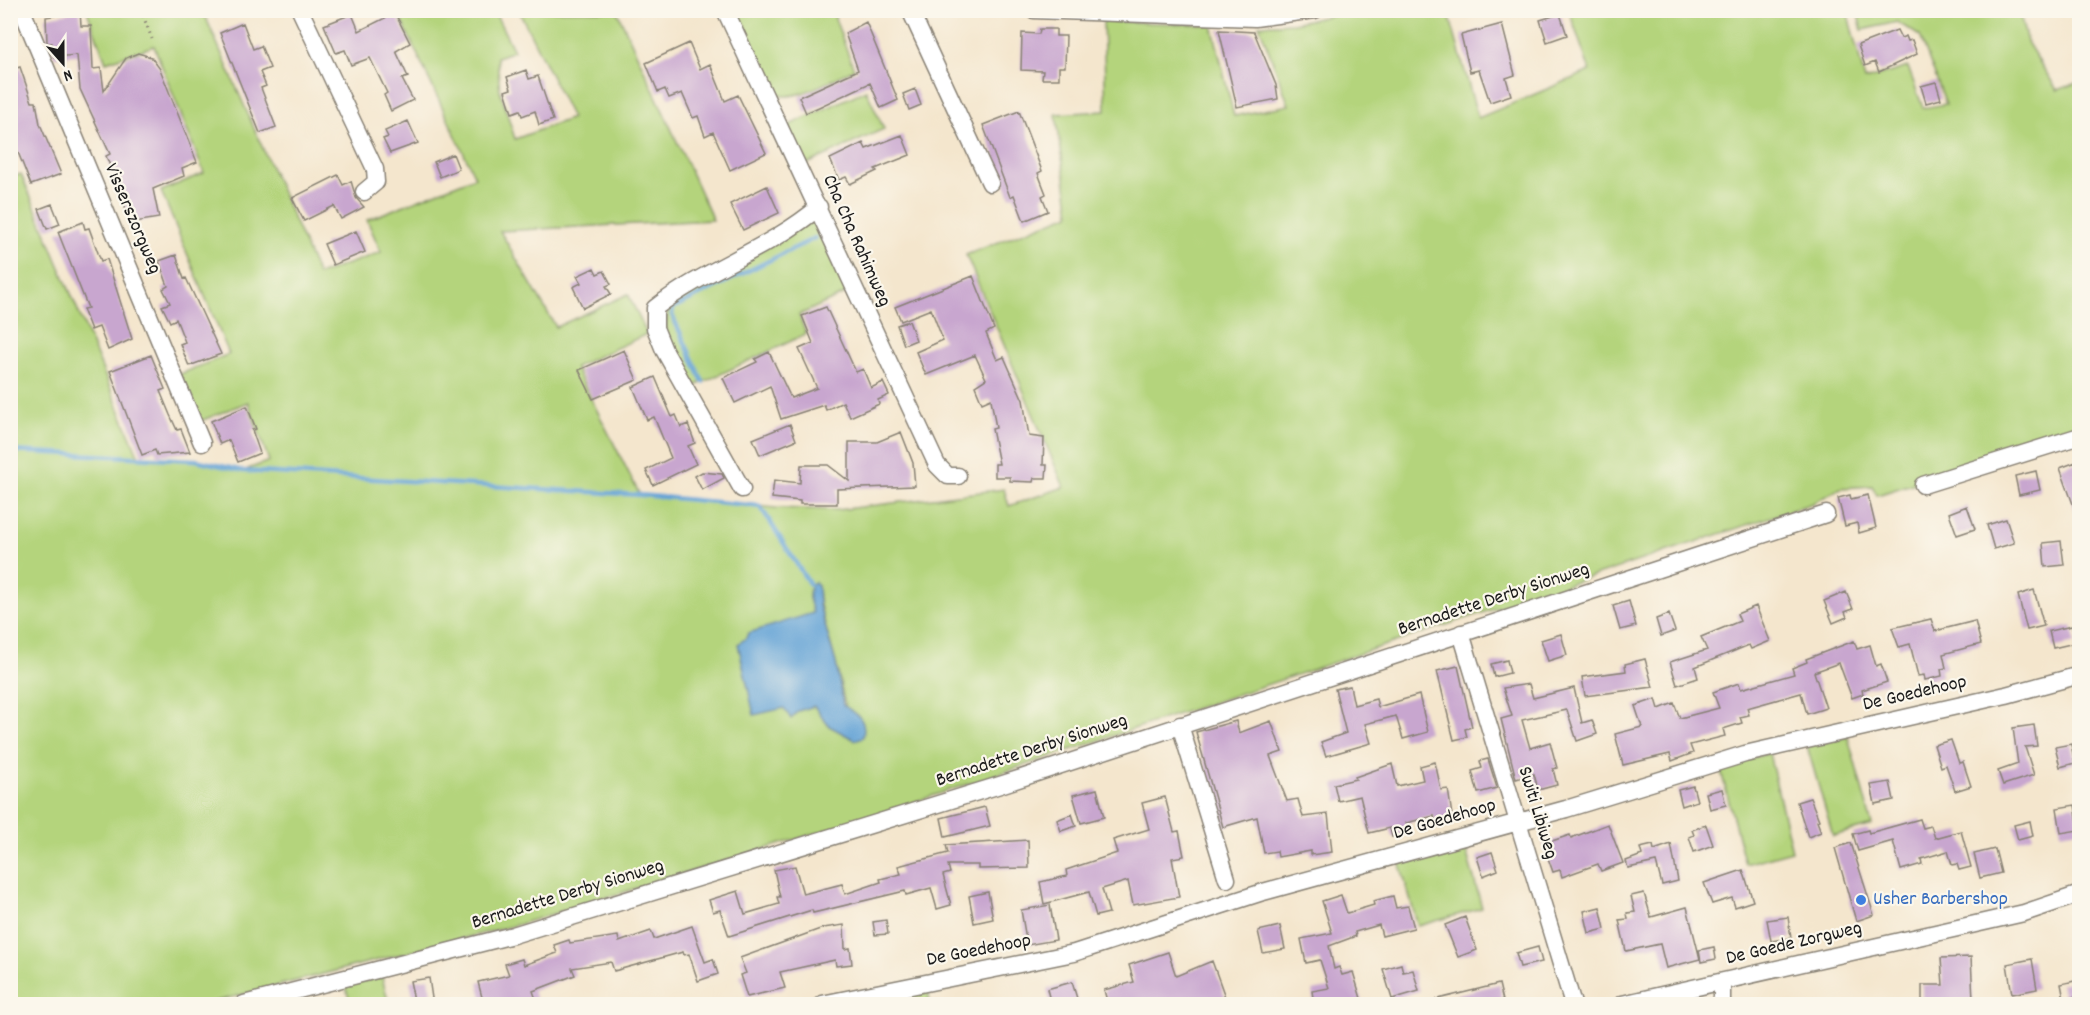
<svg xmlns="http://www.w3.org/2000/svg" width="2090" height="1015" viewBox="0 0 2090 1015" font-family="Dekko,sans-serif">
  <rect width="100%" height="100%" fill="#fbf7ec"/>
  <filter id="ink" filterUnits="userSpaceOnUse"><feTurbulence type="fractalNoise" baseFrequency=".0167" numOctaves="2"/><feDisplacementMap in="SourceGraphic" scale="12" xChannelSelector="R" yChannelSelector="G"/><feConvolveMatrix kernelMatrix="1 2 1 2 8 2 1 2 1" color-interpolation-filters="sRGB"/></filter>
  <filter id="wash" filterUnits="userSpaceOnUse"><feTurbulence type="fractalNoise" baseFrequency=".008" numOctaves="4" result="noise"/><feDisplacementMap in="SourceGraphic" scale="24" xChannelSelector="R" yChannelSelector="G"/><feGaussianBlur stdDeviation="1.35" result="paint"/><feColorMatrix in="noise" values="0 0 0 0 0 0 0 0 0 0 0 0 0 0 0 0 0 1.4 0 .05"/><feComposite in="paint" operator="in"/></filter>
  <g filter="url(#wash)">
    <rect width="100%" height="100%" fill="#f4e6cd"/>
    <path fill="#b4d47b" stroke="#68784c" stroke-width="1.5" fill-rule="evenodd" d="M1358,10L1448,11L1478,118L1590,71L1569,11H1847L1865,80L1908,67L1923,108L1946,104L1920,36L1897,22L1862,30L1857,11H2019L2027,42L2057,90L2079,82V431L1877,495L1872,486L1841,488L1813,503L875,815L520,924L205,1004H11V177L21,174L139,457L196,460L243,471L269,461L248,402L198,422L178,375L229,354L161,191L204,173L154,46L106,62L87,11H203L318,275L381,252L367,220L475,177L397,11H494L514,51L497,57L500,91L515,139L572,118L519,11H617L713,220L500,231L556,327L628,294L647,334L575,367L640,495L776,508L837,510L1004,489L1009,506L1064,487L966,255L1070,214L1056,114L1106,111L1103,21L1212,25L1234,116L1289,105L1259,25L1293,23ZM810,585L818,586C819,613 830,637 836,663C842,690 846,715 855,740L829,726L814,706L798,711L784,708L738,644L814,613L809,598Z
      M740,11H836L835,19L854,69C834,78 787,108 769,91L741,23Z
      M866,90L884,129L805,165L787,126Z
      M817,218L849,292L799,315L806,334L693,387C674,364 654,326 674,299Z
      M1848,737L1872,825L1833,836L1807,746Z
      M1769,753L1792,851L1745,864L1720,767Z
      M1464,843L1482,908L1418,926L1399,861Z
      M382,977L389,1004H351L345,986Z
      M928,988L930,1004H883L882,997Z"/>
    <path fill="#63a3d6" stroke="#406079" stroke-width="1.5" d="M815,582L818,586L819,605L836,663L843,705C857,714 867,719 863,737L855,740L829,726L814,706L798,711L791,719L784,708L754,715L738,644L746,638L748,633L813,613L809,598L810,585Z"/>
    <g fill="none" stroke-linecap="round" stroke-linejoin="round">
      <path stroke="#63a3d6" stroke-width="4.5" d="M703,382L672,315L673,308L815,238
        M10,451L196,460L243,471L640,495L760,506L810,585"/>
    </g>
    <g id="blocks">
      <path fill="#c8a6cf" d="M80,11L81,26H91L93,69L101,68L104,91L126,58L138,53L151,57L160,69L197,162L182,168L184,176L153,189L159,218L135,222L133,211L126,212L120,176L115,178L106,156L110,154L80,89L77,55L54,57L52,43H47L46,17Z
        M395,13L410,43L396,51L408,77L402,79L413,100L391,111L384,95L387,93L370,58L351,65L345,50L336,53L324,25L352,14L359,31Z
        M1560,14L1567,35L1547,42L1540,20Z
        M866,22L898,100L881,108L870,83L806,113L799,97L858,70L845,33Z
        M243,23L253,49L261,46L270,68L260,72L266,86L261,88L276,127L260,133L220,33Z
        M1502,24L1515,75L1506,78L1511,95L1490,102L1479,70L1470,72L1461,35Z
        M1040,29H1056V36H1066L1065,67H1059V79H1042L1043,71L1021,70L1022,33L1039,34Z
        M1219,30L1254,32L1276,85L1278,99L1237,107Z
        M1897,30L1901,38L1906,36L1908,41L1912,40L1917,54L1879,72L1875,62L1865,66L1858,45Z
        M689,43L700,69L710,64L725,101L738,95L766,153L730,170L713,132L705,136L698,116L693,118L682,93L669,98L665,89L658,92L646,63Z
        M20,67L32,102H36L40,124L61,174L31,185L10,132V70Z
        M526,70L529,79L538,76L553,120L539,125L535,111L522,116L520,110L512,113L505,91L511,89L507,77Z
        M1936,82L1941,99L1926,103L1921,86Z
        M915,89L921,105L909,110L903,94Z
        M1019,111L1042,171L1038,173L1046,194L1042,196L1048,211L1024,221L1014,195L1010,197L983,125Z
        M408,121L418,143L390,153L383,139L388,137L385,131Z
        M902,135L910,155L875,169L877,171L850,184L846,177L839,180L830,159L863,143L866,149Z
        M453,154L459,169L440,177L434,162Z
        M338,175L343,185L351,181L356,198L364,207L341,219L334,206L304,221L292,198Z
        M767,186L779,213L743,230L730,204Z
        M52,204L60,224L47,229L39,209Z
        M83,222L85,229L89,228L101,261L107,259L132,339L108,350L99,327L91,330L83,309L88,308L58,232Z
        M356,231L365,252L333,265L324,244Z
        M176,255L184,279L186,278L221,354L189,366L180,344L185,342L176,319L170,322L162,306L170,303L163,289L168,286L159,261Z
        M594,268L597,274L604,271L611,284L606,286L611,294L583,308L573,287L581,283L577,276Z
        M973,276L994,329L986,333L997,360L1004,357L1023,400L1029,436L1044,438L1043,465H1047L1046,478H1034L1033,482L1010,481V477H995V464H999L992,429L996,428L991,399L982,403L975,386L986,379L975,355L926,375L916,352L943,340L931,309L901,321L895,307Z
        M826,307L856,372L863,369L871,388L883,382L889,395L878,400L879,404L850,417L843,402L826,410L824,405L781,419L770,386L735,403L723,378L757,362L755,359L769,352L791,398L817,388L799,349L813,343L802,316Z
        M909,321L916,340L904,345L897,325Z
        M624,350L637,380L593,399L579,370Z
        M151,355L165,389L160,391L170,415L177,430L181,429L190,452L157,455L155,450L142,455L110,371Z
        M655,377L672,417L676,415L681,427L688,424L695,443L688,446L696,464L653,485L646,470L671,458L654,417L647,420L633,387Z
        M247,406L256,429L252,430L260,453L238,462L229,440L220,444L211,421Z
        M790,424L796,440L760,455L753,439Z
        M901,432L913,463L915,486L837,489V504H800V501L772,498L774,480L800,483L801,465H828L849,481V442H877Z
        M2076,462L2079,474L2078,518L2060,468Z
        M2036,471L2040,490L2019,495L2015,476Z
        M702,472L722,474L724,478L702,490L695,476Z
        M1850,495L1851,499L1868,495L1876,528L1859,533L1857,523L1845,526L1838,498Z
        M1967,506L1975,529L1957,535L1949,513Z
        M2006,519L2014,543L1994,549L1987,525Z
        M2061,541L2064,565L2045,567L2043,543Z
        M2034,590L2044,626L2027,630L2018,595Z
        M1846,592L1853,609L1845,612L1847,617L1833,623L1824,601Z
        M1629,601L1636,626L1620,630L1613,606Z
        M1756,606L1770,641L1751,649L1749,645L1695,667L1698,678L1677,685L1670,662L1707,650L1701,637L1740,621L1737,614Z
        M1669,614L1675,631L1661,636L1656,619Z
        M1931,619L1935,631L1975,621L1981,644L1943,654L1946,668L1941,669L1942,676L1925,680L1924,675L1918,676L1910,644L1899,647L1892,628Z
        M2072,626L2075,643L2053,648L2049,631Z
        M1561,634L1567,655L1548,661L1541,640Z
        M1854,641L1857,649L1870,645L1876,666L1881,664L1887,682L1862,690L1863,694L1852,698L1839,663L1814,672L1826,708L1807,714L1801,693L1747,708L1749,715L1740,717L1742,723L1723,729L1725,736L1690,745L1693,753L1672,761L1670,754L1623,765L1615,734L1642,727L1635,706L1656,699L1659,709L1674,703L1680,718L1719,708L1713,692L1739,683L1741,689L1794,674L1792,668L1807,662L1806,659Z
        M1645,659L1653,687L1585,696L1582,677L1626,671L1625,664Z
        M1507,660L1510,673L1494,677L1491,664Z
        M1458,666L1472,727L1465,729L1467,737L1454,740L1437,671Z
        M1529,684L1533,698L1574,688L1582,723L1592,720L1597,734L1577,741L1567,710L1522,720L1530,748L1550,742L1557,768L1553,769L1557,785L1538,790L1534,774L1516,779L1501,719L1512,716L1503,688Z
        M1350,686L1354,705L1376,699L1378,707L1419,695L1428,732L1403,739L1396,716L1365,724L1371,743L1326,756L1321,742L1346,733L1335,689Z
        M1236,721L1239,733L1271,721L1282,752L1270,756L1287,801L1298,799L1303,817L1328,814L1332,852L1311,855V851L1278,857L1277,851L1264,853L1257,817L1223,827L1196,732Z
        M2034,725L2037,746L2025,747L2034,775L2003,785L1998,771L2018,764L2013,728Z
        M1951,740L1959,763L1963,762L1971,786L1955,791L1946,765L1941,767L1934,745Z
        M2071,744L2075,763L2060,767L2055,747Z
        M1488,759L1497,788L1478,793L1472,771L1482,768L1480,761Z
        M1435,762L1441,790L1448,789L1453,822L1436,826L1434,816L1406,823L1409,833L1392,837L1390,828L1369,833L1360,796L1338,801L1334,784L1356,779L1355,777L1392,764L1397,786L1423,780L1420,766Z
        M1890,782L1894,800L1875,804L1871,785Z
        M1693,786L1697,801L1682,806L1678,790Z
        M1097,789L1104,817L1081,823L1073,795Z
        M1722,789L1726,805L1710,809L1706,793Z
        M1165,797L1174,832L1179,831L1184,856L1172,858L1179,897L1133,905L1128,881L1102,889L1109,913L1096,916L1089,892L1044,904L1040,882L1067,876L1066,870L1117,853L1113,840L1149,829L1142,803Z
        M1810,798L1819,820L1817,821L1821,832L1808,837L1797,802Z
        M2075,805L2079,830L2061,833L2057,808Z
        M985,807L990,826L945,837L941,818Z
        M1072,814L1076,826L1061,831L1057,820Z
        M1920,819L1923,828L1931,826L1935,838L1961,831L1971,867L1959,870L1957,864L1952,865L1948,851L1921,859L1922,864L1901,870L1893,841L1858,851L1853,834L1868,830L1869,833Z
        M2030,821L2033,836L2018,840L2014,825Z
        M1608,824L1623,863L1601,871L1598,864L1562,877L1560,870L1553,872L1543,844L1570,835L1571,838Z
        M1706,825L1713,845L1694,852L1689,837L1694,835L1692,830Z
        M1028,840L1029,868L978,869V865H948L950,873L943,875L951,905L937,909L931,888L906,895L905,891L813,913L812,910L729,936L720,910L713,912L709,900L738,891L745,914L779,904L777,897H780L774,870L795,866L803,894L842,884L845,894L881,882L880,879L901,874L898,866L948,853L946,845Z
        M1851,843L1874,915L1856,921L1835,848Z
        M1671,844L1678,881L1662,885L1656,862L1628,868L1626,861L1642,855L1640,848L1653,845L1654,850Z
        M1995,849L2001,873L1980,878L1974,854Z
        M1492,852L1498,870L1483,876L1477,857Z
        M1743,870L1753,901L1735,907L1732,898L1712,904L1704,883Z
        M988,892L993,919L974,923L969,896Z
        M1644,893L1651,917L1687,907L1700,959L1666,968L1660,944L1626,951L1619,920L1628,919L1627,913L1635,912L1631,896Z
        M1341,895L1347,913L1374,905L1373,901L1393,896L1396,908L1408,906L1414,928L1382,936L1379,925L1355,932L1356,936L1329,946L1334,969L1339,967L1342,975L1353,972L1363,1005H1314L1312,991L1329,988L1320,960L1306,963L1301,939L1332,933L1322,901Z
        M1050,905L1056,940L1027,945L1021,910Z
        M1600,907L1605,929L1589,933L1584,911Z
        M1465,917L1477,950L1458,957L1445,925Z
        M1788,917L1791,938L1771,941L1767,920Z
        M886,920L888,934L875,935L873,922Z
        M844,925L845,949L850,948L852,964L836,966L835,960L780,972L785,988L747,997L740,975L746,973L740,958L823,928Z
        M692,926L705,962L713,959L718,974L698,981L689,954L684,955L683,952L614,971L611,962L572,968L575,975L533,991L537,1002L530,1005H484L478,982L509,975L505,964L522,959L524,965L557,953L554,945L569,940L570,943L618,936L619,942L651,931L654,939Z
        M1280,926L1285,949L1263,953L1258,931Z
        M1538,947L1542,962L1520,967L1516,953Z
        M1714,947L1716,959L1701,962L1699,950Z
        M1168,952L1176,976L1212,961L1228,1005H1108L1104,990L1134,982L1129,965Z
        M1971,957L1973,1000L1936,1001V1005H1922V985H1943L1941,958Z
        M2032,959L2037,989L2012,994L2007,964Z
        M1401,964L1403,972L1413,970L1419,991L1392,999L1383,969Z
        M429,978L433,1005H415L410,981Z
        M2079,980V996L2064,999L2061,984Z
        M1072,982L1079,1005H1051L1047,989Z
        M1499,984L1504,1005H1435L1434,1000Z"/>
    </g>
  </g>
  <g filter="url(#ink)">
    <use href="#blocks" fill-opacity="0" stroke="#888174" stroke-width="1.5"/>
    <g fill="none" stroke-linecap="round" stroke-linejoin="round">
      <g stroke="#888174" stroke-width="19">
        <path id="minor" d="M22,10L202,443
          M300,10L375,169L376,182L364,192
          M725,10L937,465L948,476H958
          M910,10L990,183
          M1034,10L1255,18L1315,10
          M1923,485L2080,436
          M742,489L664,350L655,328V308C706,268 770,249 819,207
          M1461,633L1573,1004
          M1180,725L1227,879
          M244,1004L513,935L1000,785L1826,514
          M822,1004L1074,953L1263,892L1566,809L1745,754L2006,695L2080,675
          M1622,1004L2024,913L2080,894
          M1722,1004V982"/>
      </g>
      <path stroke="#888174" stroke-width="3" stroke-dasharray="1.5 4.5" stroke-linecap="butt" d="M141,10L152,39"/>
      <use href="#minor" stroke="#fff" stroke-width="16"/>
    </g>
  </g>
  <circle fill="#3f7fe0" stroke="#fbf7ec" stroke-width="2" cx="1861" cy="900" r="6"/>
  <g text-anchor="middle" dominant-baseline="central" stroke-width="4.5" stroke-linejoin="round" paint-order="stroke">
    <g font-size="20" fill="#1c1c1c" stroke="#fbf7ec">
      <text transform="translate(132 219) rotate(67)">Visserszorgweg</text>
      <text transform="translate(856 241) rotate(66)">Cha Cha Rahimweg</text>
      <text transform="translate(1494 600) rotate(-18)">Bernadette Derby Sionweg</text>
      <text transform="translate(1915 694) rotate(-13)">De Goedehoop</text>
      <text transform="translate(1032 751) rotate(-18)">Bernadette Derby Sionweg</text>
      <text transform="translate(1537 813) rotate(73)">Switi Libiweg</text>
      <text transform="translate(1445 820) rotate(-16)">De Goedehoop</text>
      <text transform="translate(568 895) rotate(-17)">Bernadette Derby Sionweg</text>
      <text transform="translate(1794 944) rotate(-13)">De Goede Zorgweg</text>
      <text transform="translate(979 951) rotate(-11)">De Goedehoop</text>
    </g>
    <g font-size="20" fill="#366cbe" stroke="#fbf7ec" text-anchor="start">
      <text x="1873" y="900">Usher Barbershop</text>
    </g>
  </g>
  <rect width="2090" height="1015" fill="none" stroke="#fbf7ec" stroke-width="36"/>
  <g transform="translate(63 63) rotate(159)" stroke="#fbf7ec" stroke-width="4.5" paint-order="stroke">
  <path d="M0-4.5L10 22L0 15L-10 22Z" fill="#1c1c1c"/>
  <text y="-9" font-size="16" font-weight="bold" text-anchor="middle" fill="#1c1c1c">N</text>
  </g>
</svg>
